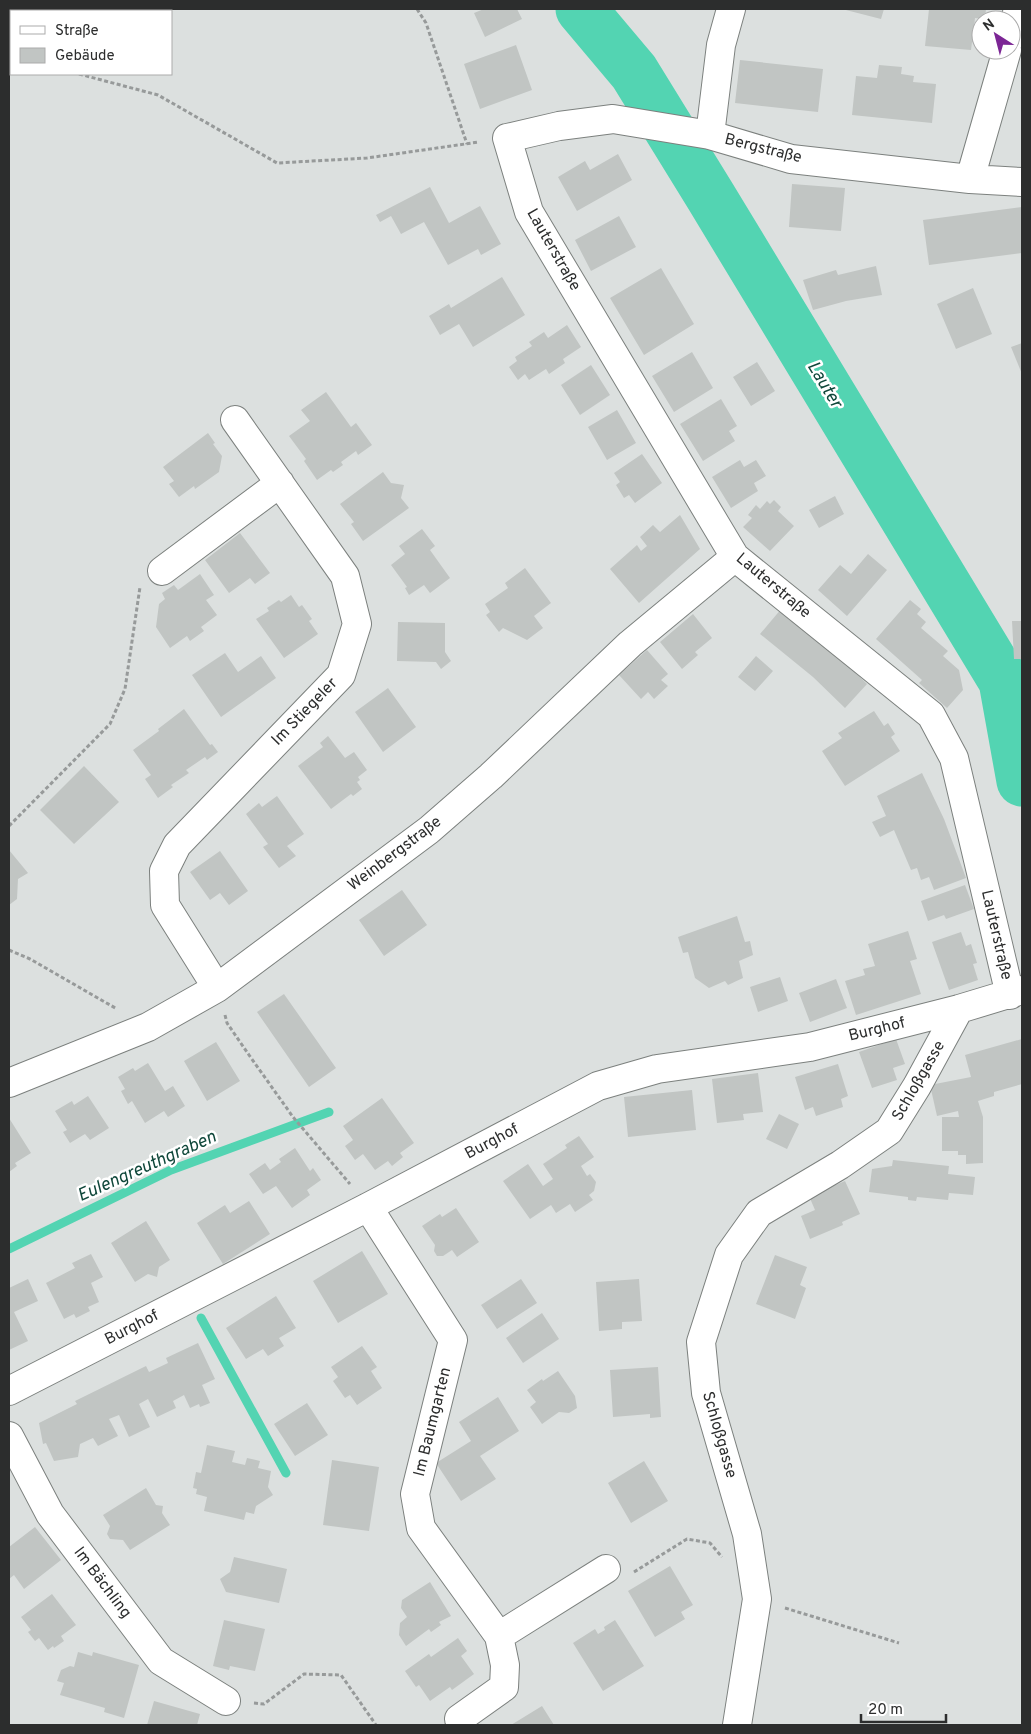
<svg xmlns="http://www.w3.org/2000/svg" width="1031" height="1734" viewBox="0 0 1031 1734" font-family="Overpass,sans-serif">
  <rect width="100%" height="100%" fill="#dce0df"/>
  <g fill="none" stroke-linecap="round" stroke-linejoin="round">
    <path stroke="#53d4b2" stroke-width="9" d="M9,1249L171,1170L329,1112
      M201,1318L286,1473"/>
    <path stroke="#53d4b2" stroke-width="51" d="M581,9L634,72L711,197L1004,681L1022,781"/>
  </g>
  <path fill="#c1c5c3" d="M484,9H517L522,19L485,37L474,13Z
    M842,9H884L881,19Z
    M929,9H986L985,19L975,18L974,28L981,29V43L972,42L971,50L925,46Z
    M516,45L532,90L480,109L464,64Z
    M740,60L823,69L818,112L735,103Z
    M879,65L902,67L901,74L914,76L913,82L936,84L932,123L852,115L856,76L877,78Z
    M618,154L632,180L577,211L558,177L585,161L590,170Z
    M792,184L845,188L841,231L789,227Z
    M430,187L449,223L480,206L501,244L481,255L478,249L448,265L424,222L401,234L391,216L380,222L376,215Z
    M1022,207V253L929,265L923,220Z
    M619,216L636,247L591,271L575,240Z
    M876,266L882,295L846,301L813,310L803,280L836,270L838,275Z
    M661,268L694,324L644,355L610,298Z
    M502,277L525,315L473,347L459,324L440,335L429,316L449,304L451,308Z
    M973,288L992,334L956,349L937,304Z
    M567,325L581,347L563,359L565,363L549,374L546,369L529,380L525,374L518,380L509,367L517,361L515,357L532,346L529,342L544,332L548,338Z
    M1022,343V374L1011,347Z
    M692,352L713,388L674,412L652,376Z
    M757,362L775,391L751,406L733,377Z
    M591,365L610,395L580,415L561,385Z
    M326,392L351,427L356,423L372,445L358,455L356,451L341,462L343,465L333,472L331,470L317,480L304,461L306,459L289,436L310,421L301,410Z
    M721,399L737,426L729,431L735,441L703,461L680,424Z
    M617,410L636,443L607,460L588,427Z
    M208,433L215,443L213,444L222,456L219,472L195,489L194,486L179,497L169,484L174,481L163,467Z
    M642,454L662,483L635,503L629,495L624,498L616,485L620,482L614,473Z
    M740,460L744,467L756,460L766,476L754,483L758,491L731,508L712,477Z
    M383,472L391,483L404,485L401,498L409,508L363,541L351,524L354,522L340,504Z
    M835,496L844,514L819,528L809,510Z
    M774,500L781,507L778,511L794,526L770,551L743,527L752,518L748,515L756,505L760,509L767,501L770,504Z
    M680,515L700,549L639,603L610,569L637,545L641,551L647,546L640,537L653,525L660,532Z
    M422,529L435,546L430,550L450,578L430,593L424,585L409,595L405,588L407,587L391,565L405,554L399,546Z
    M240,533L270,573L255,584L250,578L229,593L205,560Z
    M868,554L887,570L847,616L818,590L840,565L851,574Z
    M525,568L551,603L534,616L543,628L527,640L503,628L499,632L486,615L490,612L485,604L508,588L505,583Z
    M200,574L214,595L206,600L217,615L201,627L204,631L190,641L187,636L170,648L156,627L159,604L165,599L162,593L174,585L178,590Z
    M291,595L299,607L302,605L312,619L309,621L318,634L284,658L256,619L269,611L267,608L279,600L281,602Z
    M910,600L921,609L917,614L926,622L921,628L948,651L943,656L959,670L963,690L947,708L919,683L922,680L876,639Z
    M782,608L838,656L867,684L845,708L813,677L760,634Z
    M693,614L712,638L695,652L698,655L682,669L660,642Z
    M1012,621H1022V659H1014Z
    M398,622L445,623V652L451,661L441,669L436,662L397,661Z
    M647,650L668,674L661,680L668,686L654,699L648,692L641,699L619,675Z
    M225,653L238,672L261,656L276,678L221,717L192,675Z
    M756,656L773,671L755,691L738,677Z
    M388,688L416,727L383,752L355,712Z
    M184,709L210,745L212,744L218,752L207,760L205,757L186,770L189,773L171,785L173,787L158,798L145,779L151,775L133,750L159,731L158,729Z
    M874,711L884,726L888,723L895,734L891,737L900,751L845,786L822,751L842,738L838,733Z
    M328,736L345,758L354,752L367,770L358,777L360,780L357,782L362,789L353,796L351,794L331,809L298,766L323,747L320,743Z
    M84,766L119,802L74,844L40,810Z
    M922,773L944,819L966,878L934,890L929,877L921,880L917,868L911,870L894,830L880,837L872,822L886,816L877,796Z
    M277,796L304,834L287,846L296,856L279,868L263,847L268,844L246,814L259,803L262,807Z
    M9,850L28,873L18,879L17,899L9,905Z
    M220,851L248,891L229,905L220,893L210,900L190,872Z
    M965,885L974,909L946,919L944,915L928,921L921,901Z
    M402,890L427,925L384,956L359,920Z
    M737,916L745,942L750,941L753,955L739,961L743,978L728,985L725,981L709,988L695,978L688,952L683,953L678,937Z
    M908,931L917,959L910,961L921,994L856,1015L845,981L865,975L863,969L875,966L868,944Z
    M961,932L966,946L971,944L977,963L973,964L978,980L949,990L932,942Z
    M780,977L788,1001L758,1012L750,987Z
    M836,979L847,1008L810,1022L799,993Z
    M284,994L336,1068L309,1087L257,1012Z
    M896,1039L905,1064L893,1068L897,1080L872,1088L859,1052Z
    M1022,1039V1084L994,1092V1096L978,1101L983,1117V1163L966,1164V1155H958V1151H942V1117H959L958,1111L937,1116L930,1085L971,1077L965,1055Z
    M216,1042L240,1081L207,1101L184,1061Z
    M148,1063L165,1091L173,1086L185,1106L168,1117L164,1111L145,1123L132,1101L128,1104L121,1091L125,1089L118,1077L133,1068L135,1071Z
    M838,1064L848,1096L841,1099L843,1107L816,1116L813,1107L805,1110L795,1077Z
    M758,1073L763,1112L743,1114L744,1120L717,1123L712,1079Z
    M692,1090L696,1130L628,1137L624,1097Z
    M88,1096L109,1128L90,1140L85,1134L70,1143L63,1132L67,1130L55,1111L72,1101L74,1105Z
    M382,1098L414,1143L400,1153L403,1157L392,1166L388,1161L375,1170L363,1154L355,1160L345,1146L353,1140L343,1126Z
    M779,1114L799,1124L787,1149L766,1139Z
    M9,1118L31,1153L15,1163L17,1166L9,1172Z
    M579,1136L594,1157L581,1166L587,1176L590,1174L596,1182L594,1191L589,1195L593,1200L575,1212L570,1204L556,1213L551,1205L530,1219L503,1181L528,1164L543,1186L553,1179L543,1164L567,1148L565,1145Z
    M295,1148L310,1171L313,1168L321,1180L307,1190L310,1195L292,1208L276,1186L263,1194L249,1174L265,1163L270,1170L281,1162L279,1159Z
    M893,1160L949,1166L948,1174L975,1177L973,1195L949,1193L948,1200L917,1197L916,1201L908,1200V1197L869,1192L872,1169L892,1166Z
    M845,1181L860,1214L842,1222L843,1225L810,1239L801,1216L815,1210L809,1196Z
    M249,1201L270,1234L223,1264L197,1223L225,1205L230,1213Z
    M456,1208L479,1242L457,1257L452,1250L443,1256H437L434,1251L435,1245L422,1226L440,1214L442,1217Z
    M146,1221L170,1260L159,1267L157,1277L148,1274L135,1282L111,1243Z
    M362,1251L388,1294L338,1323L313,1281Z
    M91,1254L103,1277L91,1283L99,1302L88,1307L90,1311L76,1318L74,1314L64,1319L46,1283L75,1268L72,1263Z
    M775,1255L807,1267L800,1285L806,1288L795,1319L756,1304Z
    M28,1279L38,1301L14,1312L28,1341L9,1350V1288Z
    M521,1279L537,1303L497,1329L481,1305Z
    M639,1279L642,1321L622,1322V1329L599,1331L596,1282Z
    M276,1296L296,1328L279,1338L284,1346L268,1356L263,1349L246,1359L226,1328Z
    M542,1313L559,1339L523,1363L506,1338Z
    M198,1343L215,1379L202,1385L210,1403L200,1407L199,1404L190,1408L184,1395L173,1401L176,1408L157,1417L148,1399L139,1404L150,1427L129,1437L119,1415L109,1419L118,1436L98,1446L93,1438L80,1444L78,1457L54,1461L46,1443L43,1444L39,1423L77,1404L75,1401L146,1366L149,1372L168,1363L166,1358Z
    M362,1346L377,1367L371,1371L382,1388L357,1405L350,1395L345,1398L333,1381L338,1377L331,1367Z
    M658,1367L661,1417L650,1418V1414L613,1417L610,1370Z
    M558,1371L575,1396L577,1408L569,1413L559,1412L542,1424L530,1407L536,1402L527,1390L542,1379L543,1381Z
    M498,1397L519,1431L480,1456L496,1479L461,1501L436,1463L471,1441L459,1422Z
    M307,1403L328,1435L295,1456L274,1424Z
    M207,1445L235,1451L232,1462L245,1465L247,1458L260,1461L258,1468L271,1471L268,1487L273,1495L256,1506L254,1514L246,1512L244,1520L204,1511L207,1497L196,1494L197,1489L193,1488L196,1472L201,1473Z
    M332,1460L379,1467L369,1531L323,1525Z
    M644,1461L668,1501L631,1523L608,1483Z
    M146,1488L156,1505L163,1506L162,1513L170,1525L130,1550L123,1540L110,1539L107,1534L110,1526L103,1515Z
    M35,1527L61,1560L24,1589L14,1575L9,1579V1547Z
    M234,1557L287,1569L279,1603L226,1592L220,1579L230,1572Z
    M670,1566L693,1605L681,1612L685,1619L655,1637L628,1591Z
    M430,1582L451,1616L439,1622L441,1625L431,1632L429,1629L406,1646L399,1635L400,1623L407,1617L401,1608L402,1600Z
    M52,1594L76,1625L61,1636L64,1641L54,1648L53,1646L48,1650L39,1638L35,1641L28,1632L31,1630L21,1617Z
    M224,1620L265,1629L255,1671L230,1666L229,1670L213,1666Z
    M615,1620L644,1666L603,1691L573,1643L595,1629L598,1634L605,1630L604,1627Z
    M458,1638L467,1651L461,1656L474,1674L452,1690L450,1687L430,1701L419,1685L416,1687L405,1671L429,1654L431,1657Z
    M78,1652L92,1656L93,1652L139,1665L124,1718L104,1712L105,1708L60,1695L64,1683L57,1681L61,1670L70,1666L74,1667Z
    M154,1701L200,1714L197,1725H147Z
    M542,1706L554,1725H511Z"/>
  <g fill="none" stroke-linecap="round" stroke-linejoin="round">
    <g stroke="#7c807e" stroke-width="30">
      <path id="minor" d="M1011,37L1018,9
        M710,135L721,45L731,9
        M970,179L1007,50
        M162,571L280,483
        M217,988L165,905L164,871L177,845L341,675L357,624L345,576L235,420
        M1010,995L954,758L931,715L735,557L529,212L507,138L559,126L613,119L710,135L791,159L970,179L1022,182
        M9,1083L148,1027L217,988L429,830L491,776L630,644L735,557
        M368,1207L453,1340L415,1494L421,1528L499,1636L606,1569
        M9,1391L368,1207L598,1086L657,1069L810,1047L959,1009L1022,990
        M9,1436L50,1514L161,1661L226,1701
        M459,1719L504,1687L505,1665L499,1636
        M737,1725L757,1599L747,1534L706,1393L701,1342L729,1255L759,1213L840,1165L889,1131L917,1086L959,1009"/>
    </g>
    <path stroke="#979a9a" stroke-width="3" stroke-dasharray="4 2.5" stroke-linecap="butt" d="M417,9L426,23L467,144
      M9,63H11
      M79,74L158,95L277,163L367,158L479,142
      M9,826L110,724L125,689L140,587
      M9,950L30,959L117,1009
      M225,1015L227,1023L249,1055L293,1117L350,1184
      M634,1572L687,1539L710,1543L722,1557
      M785,1608L899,1643
      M254,1703L264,1704L304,1674L341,1675L376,1725"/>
    <use href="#minor" stroke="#fff" stroke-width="28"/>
  </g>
  <g text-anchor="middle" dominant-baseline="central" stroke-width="5" stroke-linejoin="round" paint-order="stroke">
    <g font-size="16" fill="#2c2d2d" stroke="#fff">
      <text transform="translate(763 149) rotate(14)">Bergstraße</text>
      <text transform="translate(553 250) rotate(60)">Lauterstraße</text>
      <text transform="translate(773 586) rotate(40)">Lauterstraße</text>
      <text transform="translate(305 712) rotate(-46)">Im Stiegeler</text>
      <text transform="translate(395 854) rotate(-37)">Weinbergstraße</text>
      <text transform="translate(996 935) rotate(77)">Lauterstraße</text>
      <text transform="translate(877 1030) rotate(-14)">Burghof</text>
      <text transform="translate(919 1081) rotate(-60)">Schloßgasse</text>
      <text transform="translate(492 1142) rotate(-28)">Burghof</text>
      <text transform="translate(132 1328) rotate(-27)">Burghof</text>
      <text transform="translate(433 1422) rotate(-76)">Im Baumgarten</text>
      <text transform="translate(719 1435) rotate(74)">Schloßgasse</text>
      <text transform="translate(102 1583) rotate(53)">Im Bächling</text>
    </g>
    <g font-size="18" font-style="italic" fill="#0f473a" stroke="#fff">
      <text transform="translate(824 385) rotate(59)">Lauter</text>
      <text transform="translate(147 1167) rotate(-24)">Eulengreuthgraben</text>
    </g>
  </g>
  <rect width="1031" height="1734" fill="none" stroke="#2c2d2d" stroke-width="20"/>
  <rect x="10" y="10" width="162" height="65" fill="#ffffff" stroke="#ababab"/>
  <rect x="20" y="26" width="25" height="8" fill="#ffffff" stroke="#ababab"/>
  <text x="55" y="35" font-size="15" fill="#2c2d2d">Straße</text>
  <rect x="20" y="48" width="25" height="15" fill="#c1c5c3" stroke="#ababab"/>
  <text x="55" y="60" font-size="15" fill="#2c2d2d">Gebäude</text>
  <g transform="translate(996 35) rotate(324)"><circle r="24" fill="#ffffff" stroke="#ababab"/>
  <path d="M0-4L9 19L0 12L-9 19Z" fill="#7c2695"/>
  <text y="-8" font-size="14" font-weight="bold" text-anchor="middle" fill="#2c2d2d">N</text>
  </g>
  <path d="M861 1714v8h85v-8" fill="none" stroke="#2c2d2d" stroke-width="2.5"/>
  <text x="868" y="1714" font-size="15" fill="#2c2d2d" stroke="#ffffff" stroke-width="4" paint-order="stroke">20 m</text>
</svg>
